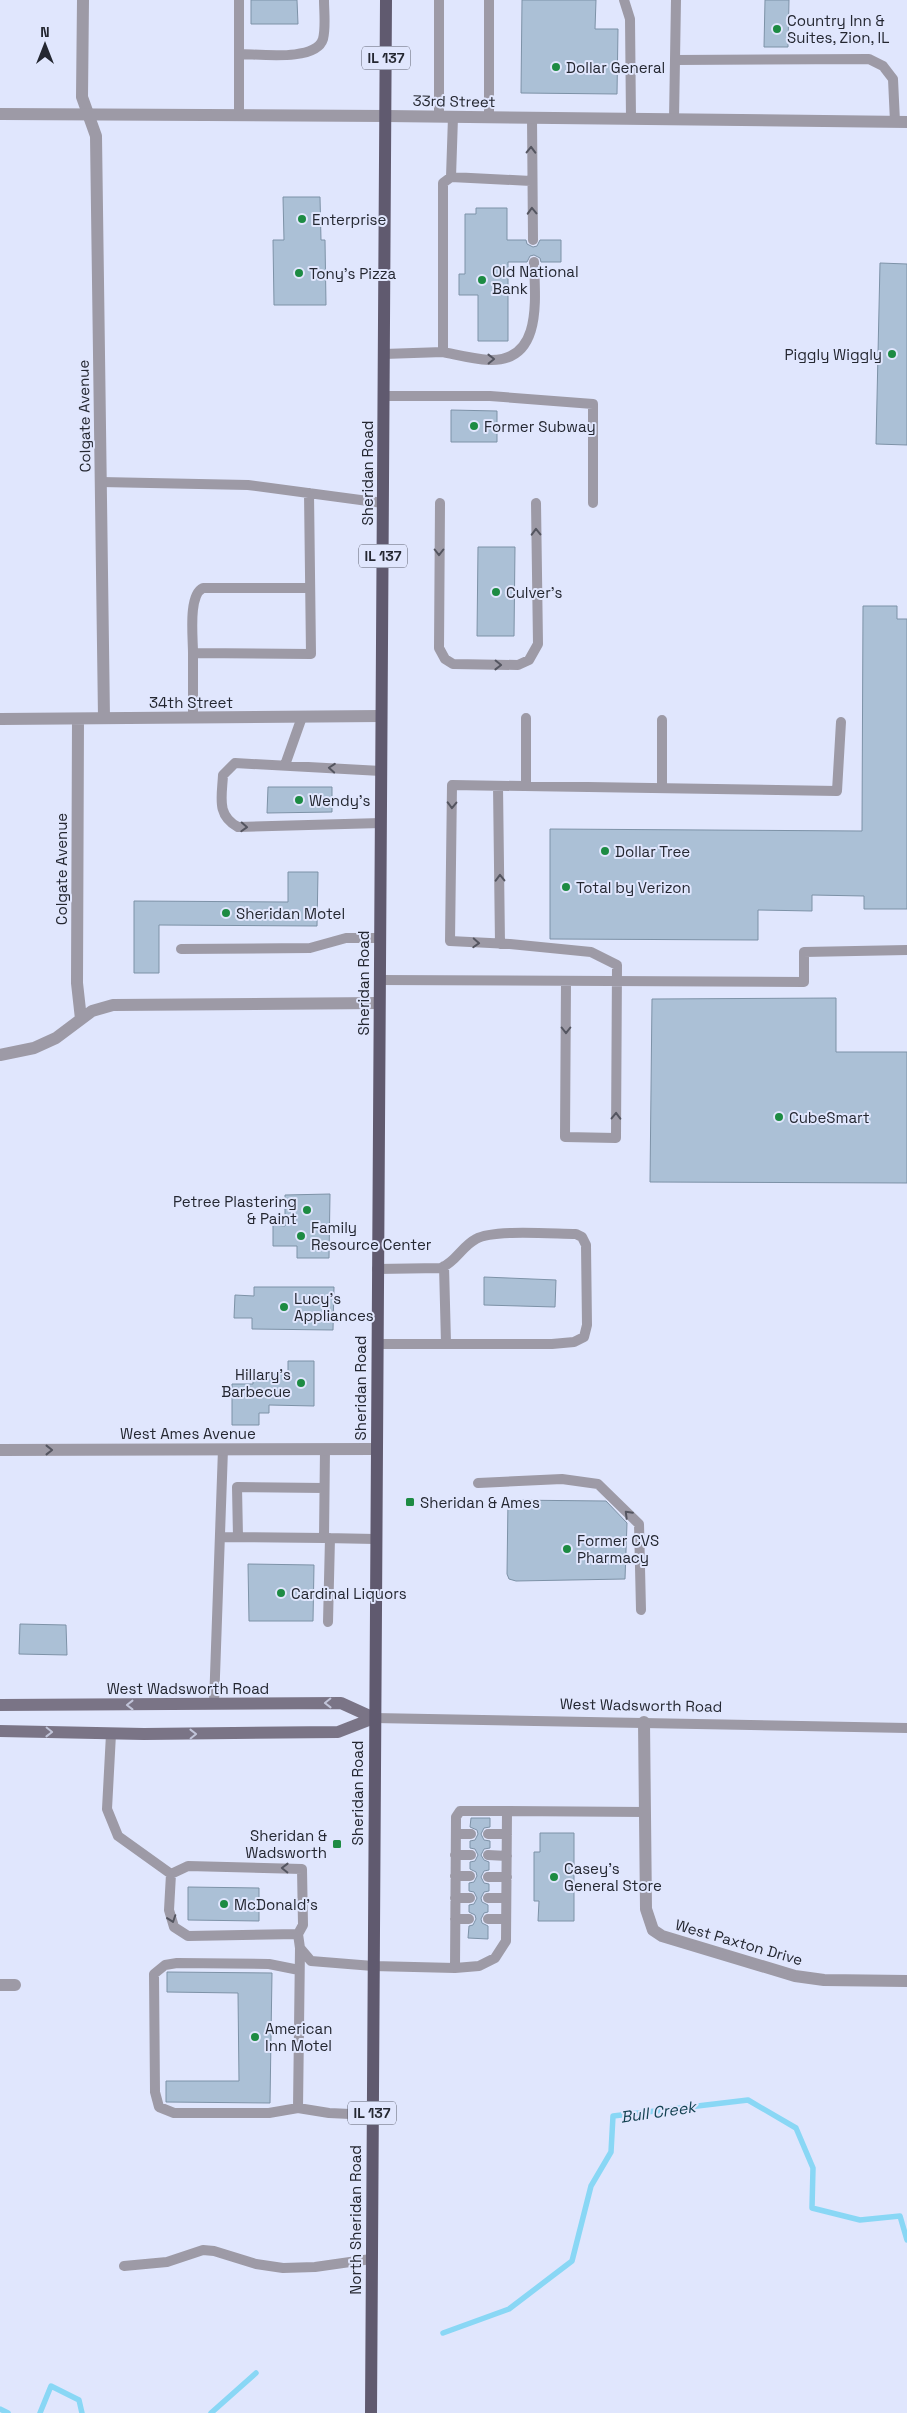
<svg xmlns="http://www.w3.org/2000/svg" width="907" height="2413" viewBox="0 0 907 2413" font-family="'Space Grotesk',sans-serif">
  <rect width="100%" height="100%" fill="#e0e6fd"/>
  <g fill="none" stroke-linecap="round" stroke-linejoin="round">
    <path stroke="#89d7f5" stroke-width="5.5" d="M443,2333L509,2309L572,2261L591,2186L611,2152L613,2116L748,2100L796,2128L813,2168L812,2208L860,2220L900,2216L907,2240
      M0,2409L8,2413
      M40,2413L51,2386L79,2400L82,2413
      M211,2413L256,2373"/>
  </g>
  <path fill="#abc0d6" stroke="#7d92a7" d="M251,0H297L298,24H251Z
    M522,0H596L595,29H618L617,94L521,93Z
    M765,0H789L788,47H764Z
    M283,197H320L321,240H325L326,305H274L273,240H284Z
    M476,208H507V240H526L527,244L533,247L537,246L540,240H561V262H541L540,258L534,255L530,256L527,262H508V341H478V295H459V274H465V214H476Z
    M880,263L907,264V445L876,444Z
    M451,410L497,411V442H451Z
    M478,547H515L514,636H477Z
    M863,606H897V619H907V909H864V896L812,895V911L758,910V940L550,939V829L862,831Z
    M268,787H332V812L267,813Z
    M288,872H318L317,926L159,925V973H134V901L288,902Z
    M836,998V1052H907V1183L650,1182L652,999Z
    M330,1194L329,1258H297V1246H273V1225L285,1226V1195Z
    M484,1277L556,1280L555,1307L484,1305Z
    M254,1287H334L333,1330L252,1329V1318H234L235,1295L254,1296Z
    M288,1361H314V1406L269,1405V1413H259V1425H232V1384H253V1374H288Z
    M508,1500L606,1501L627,1523L625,1579L516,1581L509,1579L507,1574Z
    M248,1564L314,1565L313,1621H249Z
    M20,1624L66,1625L67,1655L19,1654Z
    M471,1818H490V1827L484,1828L481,1834L484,1840L490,1841V1848L484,1849L481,1855L484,1860L489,1862V1870L484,1871L481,1877L484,1883L489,1884V1891L484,1892L481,1898L482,1902L488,1905V1912L484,1913L481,1919L482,1923L488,1926V1939L468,1938L469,1926L473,1925L476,1919L475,1915L469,1912V1905L474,1904L477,1898L474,1892L469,1891V1883L474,1882L477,1876L476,1872L470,1869V1862L475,1861L478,1855L475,1849L470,1848V1841L475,1840L478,1834L477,1830L470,1827Z
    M540,1833H574V1921H538L539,1901H534V1852H540Z
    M188,1887L259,1888V1921L188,1920Z
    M167,1972L272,1973L270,2103L166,2102V2081H239L238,1993L167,1992Z"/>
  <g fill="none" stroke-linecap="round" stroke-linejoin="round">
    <path stroke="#9d9aa6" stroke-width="10" d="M439,0V117
      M624,0L630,19L631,119
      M239,54C259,54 316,62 323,39C326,27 324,12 324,0
      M675,60L869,59L883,66L893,79L895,122
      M239,116V0
      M453,117L451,177L531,181
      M489,118V0
      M532,118L533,240
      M674,119L676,0
      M443,352C458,355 473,359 489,360C543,362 535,299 534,262
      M384,354L443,352V183L451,177
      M384,396H490L593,404V503
      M101,482L248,485L383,503
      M309,493L311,654L193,653C193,637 188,595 203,588H310
      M440,503L439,648L445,659L453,664L518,665L529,660L538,644L536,503
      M193,653V718
      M285,765L302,717
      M498,786L500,944
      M526,786V718
      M662,788V720
      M381,823L238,827C216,815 222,797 223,775L235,763L381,771
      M181,949L310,948L346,938H380
      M379,980L804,982V952L907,950
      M566,981L565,1137L616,1138L617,965L591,952L510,944L450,941L452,785L837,791L841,722
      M444,1266L446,1343
      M377,1344H552L574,1342L584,1337L587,1325L586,1245L582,1237L576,1234C554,1234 493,1229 476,1239C462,1246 456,1262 441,1268L377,1269
      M478,1483L562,1479L598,1484L639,1524L641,1610
      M220,1537L324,1538L325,1449
      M238,1537L237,1487L324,1488
      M325,1538L375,1539
      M328,1622L330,1538
      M214,1704L223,1449
      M374,1718L907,1728
      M111,1734L107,1809L118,1836L171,1874
      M456,1834H471
      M488,1834H507
      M455,1855H471
      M488,1855L507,1856
      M455,1876H470
      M488,1877H507
      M455,1898H470
      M488,1898H506
      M455,1919H469
      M488,1919H506
      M298,1934L188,1936L174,1927L169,1910L171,1874L188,1866L302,1869L303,1925L298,1934L300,1948L311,1961L373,1966L455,1968L479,1966L495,1958L506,1941L507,1811L645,1812
      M300,1948L298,2108L329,2113L372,2115
      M455,1968L456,1817L460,1811H507
      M298,2108L269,2113H174L159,2107L155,2092L154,1974L165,1965L177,1963L269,1964L299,1970
      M124,2266L167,2262L203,2250L214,2251L256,2264L283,2268L315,2267L371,2259"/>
    <path stroke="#9d9aa6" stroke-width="12" d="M83,0L82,97L96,136L104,718
      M386,116L907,122
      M0,719L381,716
      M78,719L77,983L81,1019
      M0,1055L34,1048L56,1038L92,1011L113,1005L379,1003
      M0,1450L376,1449
      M644,1722L646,1909L653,1930L662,1936L795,1976L824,1980L907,1981
      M0,1985H15"/>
    <path stroke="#9d9aa6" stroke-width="12" d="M0,114L386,116"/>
    <path stroke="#7a7486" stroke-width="12" d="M0,1705L341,1703L374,1718
      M0,1731L144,1734L338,1732L374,1718"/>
    <path stroke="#605a6f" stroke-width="12" d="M371,2413L386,0"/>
  </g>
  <defs><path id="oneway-chevron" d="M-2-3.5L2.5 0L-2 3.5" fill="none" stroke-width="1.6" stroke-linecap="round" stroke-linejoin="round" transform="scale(1.25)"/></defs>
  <g stroke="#545560">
    <use href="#oneway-chevron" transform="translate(531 150) rotate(-89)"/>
    <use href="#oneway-chevron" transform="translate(532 211) rotate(-92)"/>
    <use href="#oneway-chevron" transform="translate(491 359) rotate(-1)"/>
    <use href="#oneway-chevron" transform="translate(536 532) rotate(-91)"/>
    <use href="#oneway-chevron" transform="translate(439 552) rotate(90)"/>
    <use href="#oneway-chevron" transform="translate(498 665) rotate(1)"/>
    <use href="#oneway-chevron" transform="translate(332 768) rotate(-176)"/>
    <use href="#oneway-chevron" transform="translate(452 805) rotate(91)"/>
    <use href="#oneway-chevron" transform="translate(244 827) rotate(3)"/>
    <use href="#oneway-chevron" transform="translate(500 878) rotate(-91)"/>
    <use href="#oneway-chevron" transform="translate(476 943) rotate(3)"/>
    <use href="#oneway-chevron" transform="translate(566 1030) rotate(90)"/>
    <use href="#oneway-chevron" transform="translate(616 1116) rotate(-89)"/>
    <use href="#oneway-chevron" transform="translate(49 1450)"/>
    <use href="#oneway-chevron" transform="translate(628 1514) rotate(-135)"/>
    <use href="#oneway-chevron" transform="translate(285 1868) rotate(-179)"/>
    <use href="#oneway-chevron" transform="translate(172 1919) rotate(71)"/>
  </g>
  <g stroke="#c1c4d9">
    <use href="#oneway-chevron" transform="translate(328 1703) rotate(179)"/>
    <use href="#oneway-chevron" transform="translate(130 1705) rotate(180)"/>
    <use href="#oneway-chevron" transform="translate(49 1732) rotate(1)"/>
    <use href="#oneway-chevron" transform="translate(193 1734) rotate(-1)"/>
  </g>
  <g fill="#1d8b43" stroke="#e0e6fd" stroke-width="2">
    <circle cx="777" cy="29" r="5"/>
    <circle cx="556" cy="67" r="5"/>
    <circle cx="302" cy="219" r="5"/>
    <circle cx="299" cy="273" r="5"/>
    <circle cx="482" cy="280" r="5"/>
    <circle cx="892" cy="354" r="5"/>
    <circle cx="474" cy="426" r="5"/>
    <circle cx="496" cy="592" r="5"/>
    <circle cx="299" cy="800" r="5"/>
    <circle cx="605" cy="851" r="5"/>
    <circle cx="566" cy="887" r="5"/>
    <circle cx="226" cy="913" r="5"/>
    <circle cx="779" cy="1117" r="5"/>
    <circle cx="307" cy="1210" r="5"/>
    <circle cx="301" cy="1236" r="5"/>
    <circle cx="284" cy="1307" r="5"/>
    <circle cx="301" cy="1383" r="5"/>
    <rect x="405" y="1497" width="10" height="10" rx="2.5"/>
    <circle cx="567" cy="1549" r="5"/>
    <circle cx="281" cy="1593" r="5"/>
    <rect x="332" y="1839" width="10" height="10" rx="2.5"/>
    <circle cx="554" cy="1877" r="5"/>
    <circle cx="224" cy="1904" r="5"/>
    <circle cx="255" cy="2037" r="5"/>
  </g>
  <g text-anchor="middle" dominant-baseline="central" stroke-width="4" stroke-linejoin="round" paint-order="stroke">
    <g fill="#e0e6fd" stroke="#5c606e" stroke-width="1">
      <rect x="362" y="46.5" width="48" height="23" rx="4"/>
      <rect x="359" y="544.5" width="48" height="23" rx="4"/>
      <rect x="348" y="2101.5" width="48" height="23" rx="4"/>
    </g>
    <g font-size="14" font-weight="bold" fill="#242731">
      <text x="386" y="58">IL 137</text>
      <text x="383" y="556">IL 137</text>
      <text x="372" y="2113">IL 137</text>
    </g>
    <g font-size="15" fill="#242731" stroke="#e0e6fd" text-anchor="start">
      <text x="787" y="20">Country Inn &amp;<tspan x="787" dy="17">Suites, Zion, IL</tspan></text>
      <text x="566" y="67">Dollar General</text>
      <text x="312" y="219">Enterprise</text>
      <text x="492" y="271">Old National<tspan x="492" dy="17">Bank</tspan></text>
      <text x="309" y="273">Tony's Pizza</text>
      <text x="882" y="354" text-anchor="end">Piggly Wiggly</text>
      <text x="484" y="426">Former Subway</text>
      <text x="506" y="592">Culver's</text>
      <text x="309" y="800">Wendy's</text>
      <text x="615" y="851">Dollar Tree</text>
      <text x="576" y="887">Total by Verizon</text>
      <text x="236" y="913">Sheridan Motel</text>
      <text x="789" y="1117">CubeSmart</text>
      <text x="297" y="1201" text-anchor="end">Petree Plastering<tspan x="297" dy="17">&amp; Paint</tspan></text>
      <text x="311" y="1227">Family<tspan x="311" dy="17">Resource Center</tspan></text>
      <text x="294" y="1298">Lucy's<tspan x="294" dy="17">Appliances</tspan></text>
      <text x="291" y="1374" text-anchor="end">Hillary's<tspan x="291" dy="17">Barbecue</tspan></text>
      <text x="420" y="1502">Sheridan &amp; Ames</text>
      <text x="577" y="1540">Former CVS<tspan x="577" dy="17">Pharmacy</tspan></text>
      <text x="291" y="1593">Cardinal Liquors</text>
      <text x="327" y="1835" text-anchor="end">Sheridan &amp;<tspan x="327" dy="17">Wadsworth</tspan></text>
      <text x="564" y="1868">Casey's<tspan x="564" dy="17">General Store</tspan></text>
      <text x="234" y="1904">McDonald's</text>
      <text x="265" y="2028">American<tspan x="265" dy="17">Inn Motel</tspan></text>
    </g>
    <g font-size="15" fill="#242731" stroke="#e0e6fd">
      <text transform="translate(454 101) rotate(1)">33rd Street</text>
      <text transform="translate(84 416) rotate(-91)">Colgate Avenue</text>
      <text transform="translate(367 473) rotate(-90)">Sheridan Road</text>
      <text x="191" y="702">34th Street</text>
      <text transform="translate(61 869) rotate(-90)">Colgate Avenue</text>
      <text transform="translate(363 983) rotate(-90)">Sheridan Road</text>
      <text transform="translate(360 1388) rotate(-90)">Sheridan Road</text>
      <text x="188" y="1433">West Ames Avenue</text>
      <text x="188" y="1688">West Wadsworth Road</text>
      <text transform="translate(641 1705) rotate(1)">West Wadsworth Road</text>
      <text transform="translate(357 1793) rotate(-90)">Sheridan Road</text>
      <text transform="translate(739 1942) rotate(16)">West Paxton Drive</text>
      <text transform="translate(355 2220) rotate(-90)">North Sheridan Road</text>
    </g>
    <g font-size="16" font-style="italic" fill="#144252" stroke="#e0e6fd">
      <text transform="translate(658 2112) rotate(-8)">Bull Creek</text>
    </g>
  </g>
  <g transform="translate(45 45)" stroke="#e0e6fd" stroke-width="4" paint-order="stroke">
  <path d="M0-4L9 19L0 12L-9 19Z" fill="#242731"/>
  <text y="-8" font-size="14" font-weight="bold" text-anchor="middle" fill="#242731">N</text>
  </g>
</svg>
